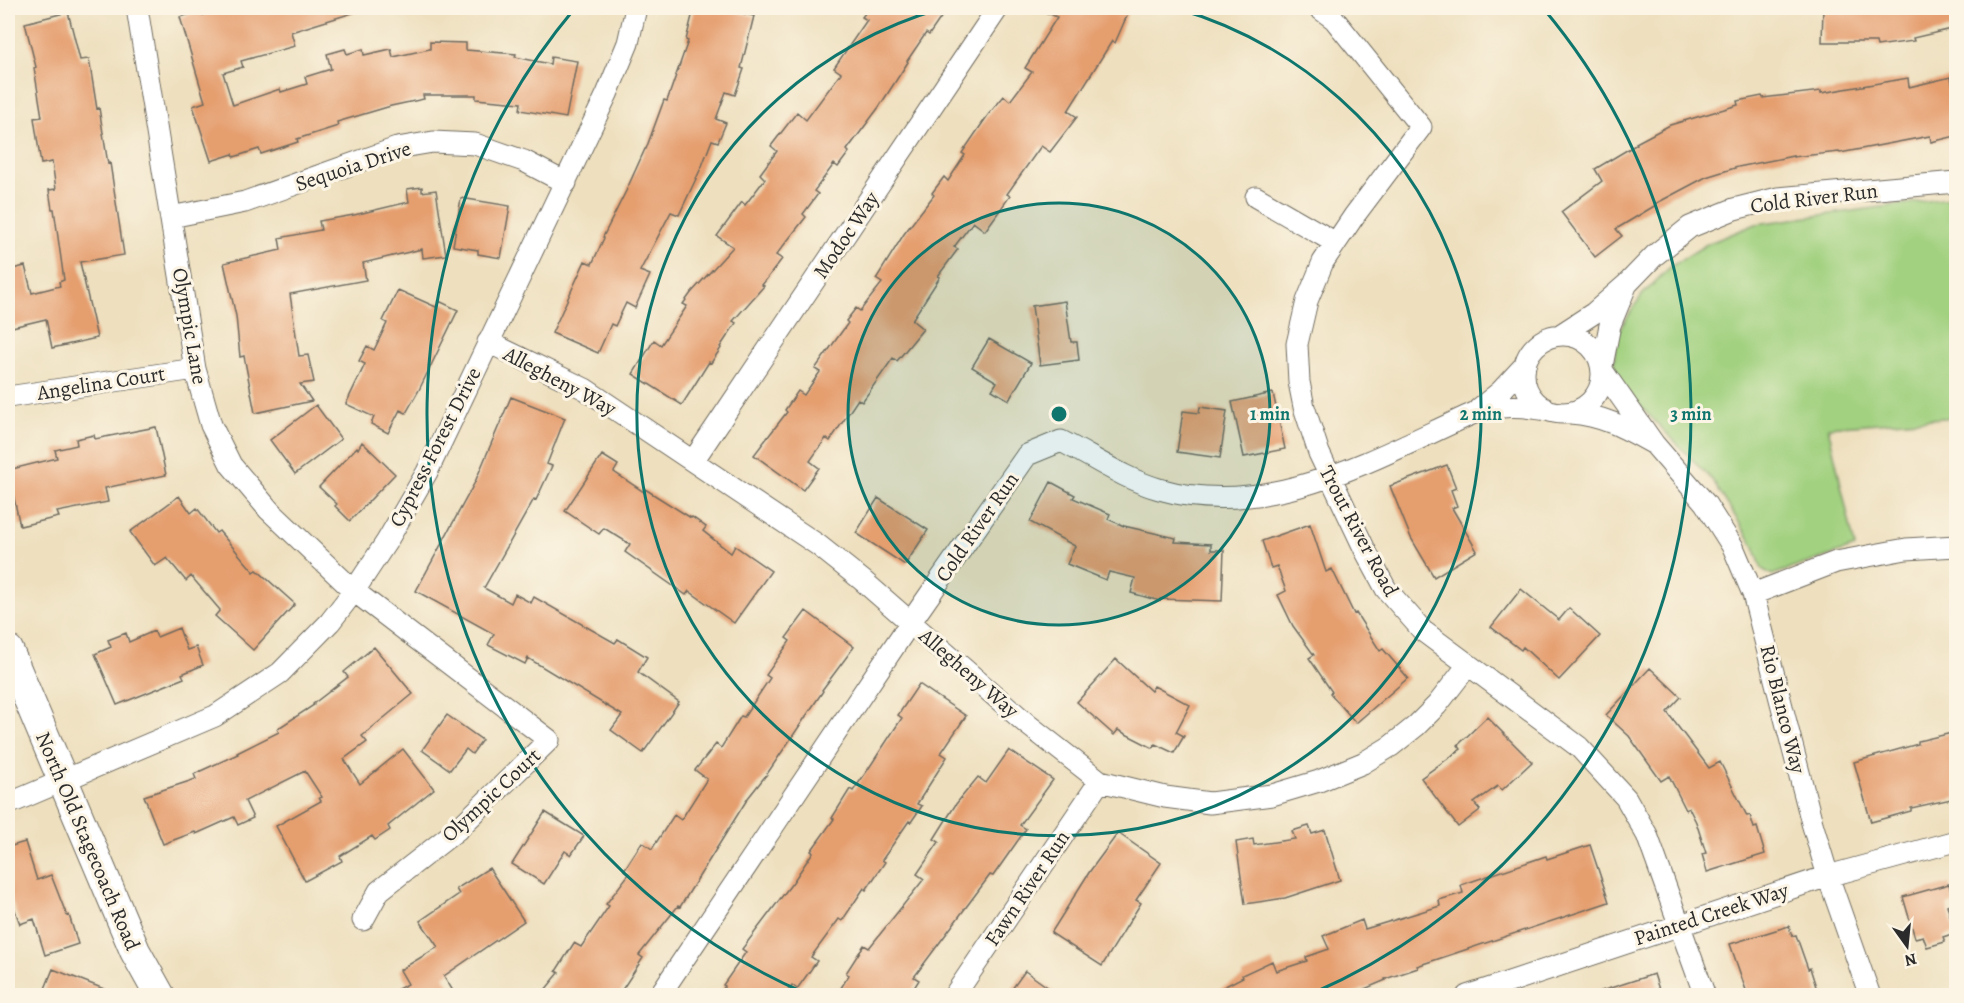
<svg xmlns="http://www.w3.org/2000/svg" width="1964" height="1003" viewBox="0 0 1964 1003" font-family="Alegreya,serif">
  <rect width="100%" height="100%" fill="#fcf5e5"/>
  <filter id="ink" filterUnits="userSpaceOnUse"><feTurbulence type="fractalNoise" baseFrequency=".0167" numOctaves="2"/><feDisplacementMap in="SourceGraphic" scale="12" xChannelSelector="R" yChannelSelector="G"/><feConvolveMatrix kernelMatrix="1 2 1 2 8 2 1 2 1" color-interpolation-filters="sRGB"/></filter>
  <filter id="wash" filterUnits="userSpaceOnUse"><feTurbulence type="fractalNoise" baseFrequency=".008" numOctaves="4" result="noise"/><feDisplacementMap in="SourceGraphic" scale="24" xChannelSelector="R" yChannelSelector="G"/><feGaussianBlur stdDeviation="1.35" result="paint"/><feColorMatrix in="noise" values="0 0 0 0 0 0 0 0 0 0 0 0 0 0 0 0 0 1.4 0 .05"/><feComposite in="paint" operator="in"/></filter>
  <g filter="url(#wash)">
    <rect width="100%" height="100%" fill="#eee0bf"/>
    <path fill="#a2d180" stroke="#667e56" stroke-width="1.5" d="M1956,197V417L1828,427L1855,547L1772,575L1762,569L1753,544L1712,480L1641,407L1620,383L1614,363L1617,333L1642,295L1670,267L1707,244L1756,224Z"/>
    <g id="blocks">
      <path fill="#e59e6e" d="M226,8H359V11L291,32L295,46L241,61L243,67L223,73L233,105L280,89L281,92L307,84L305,77L331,69L327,54L345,49L347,54L363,49L364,55L391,49L393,57L430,49V42L466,43V50L516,54L515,57L550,64L551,57L577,61L566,118L520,110L521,103L476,99V95H423L424,99L391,106L337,122L338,126L297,139L298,142L261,154L259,149L234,157L233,154L211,161L193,106L205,102L180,17L201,11L203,15Z
        M694,8H720L754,16L741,68L744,69L735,95L726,92L716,119L726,123L718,142L712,140L702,166L679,215L671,212L640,271L650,275L635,308L626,303L615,326L611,324L598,353L552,333L585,261L592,264L604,238L603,237L626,191L645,149H646L664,100L667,101L688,41L686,40Z
        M869,8H929L942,16L929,35L926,33L907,61L908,62L879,107L847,150L849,152L838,167L834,164L814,191L818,194L803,214L806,217L776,255L782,259L762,285L764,286L733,321L736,323L720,347L721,348L711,363L709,362L682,405L633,374L654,340L661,345L687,306L683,304L691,293L733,247L717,236L742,202L745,205L765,179L760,174L777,151L771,146L797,112L806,120L841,73L834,68L867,20L862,17Z
        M1035,8H1121L1129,11L1115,43L1112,41L1068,111L1077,117L1050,152L1041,146L1007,194L1010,196L985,231L973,222L954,247L958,249L938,276L940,277L912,320L923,329L897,361L893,358L862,402L858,399L830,441L826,438L810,461L819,468L803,490L754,455L787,412L785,410L798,391L804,395L820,372L815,369L848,323L846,321L856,308L860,311L882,283L876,279L904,234L934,195L932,193L944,177L948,181L965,155L962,153L988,115L1004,96L1010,101L1032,72L1025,68L1057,17Z
        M1823,8H1956V28L1913,38L1914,41L1877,46L1876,42H1822Z
        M68,12L80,60L89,59L97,109L99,108L108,164L110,163L124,255L80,262L97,338L52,348L46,319L8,328V270L25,266L32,293L60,286L59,282L64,280L54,209H52L49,190L56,189L52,162L41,164L34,118L42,117L34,68L36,67L25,23Z
        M1951,77L1956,102V136L1931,142L1930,136L1840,153L1839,152L1793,157V156L1738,167L1706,177L1655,204L1656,205L1616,229L1622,236L1595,257L1561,212L1602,181L1595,169L1637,144L1636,143L1670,125L1738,105L1737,101L1762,96L1763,98L1821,91V93L1908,78L1909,87Z
        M422,187V192L436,190L446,255L423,258L422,249L363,263L366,280L290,294L299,356L308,355L314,382L300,384L312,401L255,413L244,356L240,357L236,316L224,263L281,250L279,238L321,230L319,221L354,215L409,202L407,189Z
        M461,198L510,206L501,258L478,254V250L453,246Z
        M398,290L436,307L439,301L458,310L419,390L406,413L400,410L388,433L371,424L374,417L346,404L365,364L359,361L367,346L374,350L387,323L383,321Z
        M1065,301L1071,342H1077L1079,360L1040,365L1032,306Z
        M989,339L1031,363L1009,400L992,390L997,382L972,367Z
        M1273,393L1285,449L1244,457L1232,402Z
        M511,397L565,418L547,464L552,466L536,500L534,499L484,588L511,603L515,594L531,603L534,597L615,643L618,639L647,657L638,672L679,702L643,753L611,730L622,715L528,658L525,664L488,645L494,634L416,591L475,482Z
        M316,405L341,439L295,474L270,440Z
        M1200,407L1227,411L1220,458L1177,452L1183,411L1199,413Z
        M156,427L166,475L105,488L108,502L57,512L59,517L20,526L8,470L57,458L55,450L77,445L76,439L94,435L95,439Z
        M362,442L395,474L350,521L335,506L337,504L319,487L357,447L358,449Z
        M602,455L618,465L614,472L644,492L645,489L691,518L692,517L706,527L703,531L731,553L735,546L771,571L734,623L689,591L686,595L625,552L630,544L604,528L599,534L565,511Z
        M1447,465L1456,488L1451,490L1457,506L1452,508L1477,551L1434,577L1411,538L1390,486Z
        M1051,482L1075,495L1073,498L1110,514L1108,519L1124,526L1176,538L1175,542L1211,544V550H1224L1222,601L1160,599V601L1131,593L1135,578L1109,572L1106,580L1067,564L1075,546L1030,522Z
        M179,496L191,513L197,508L216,533L219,531L254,572L257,570L295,604L253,650L215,616L220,610L191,576L186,581L167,558L155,566L130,532Z
        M878,498L928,530L905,565L856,533Z
        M1310,524L1326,572L1332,569L1354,614L1356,613L1380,651L1383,649L1408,678L1356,723L1330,693L1332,692L1309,658L1314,655L1293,626L1278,595L1286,591L1277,566L1271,568L1262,541Z
        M1521,589L1559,620L1569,608L1600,636L1559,680L1523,647L1521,650L1491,627Z
        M806,611L854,647L822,690L823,691L767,774L748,798L680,907L678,906L639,955L643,958L618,996H540L559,973L556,971L574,943L581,947L609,906L606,904L629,874L624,870L642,842L652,849L674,815L681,820L707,779L695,770L716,744L721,748L741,716L744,717L770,678L766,675L790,641L786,638Z
        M179,628L187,650L196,647L203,665L182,674L184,678L117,705L95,654L111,647L108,640L126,633L129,642L154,631L157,637Z
        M374,647L413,694L362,736L367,742L344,759L360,784L403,749L434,789L388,826L390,830L375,840L372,836L340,856L342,861L305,881L276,826L321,801L319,798L322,797L305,771L245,801L253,818L238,825L234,817L196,834L195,832L163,844L144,796L196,779L194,774L238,754L237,753L279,732L277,729L314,705L313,704L348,677L344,672Z
        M1116,659L1151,691L1154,686L1190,705L1176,732L1184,736L1174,753L1155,744L1153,748L1118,730L1114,735L1077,702Z
        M1650,668L1681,697L1667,712L1709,768L1720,762L1747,816L1750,815L1754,828L1757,827L1765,854L1707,872L1702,854L1706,853L1696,822L1689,808L1686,810L1669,776L1661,781L1629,736L1606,715Z
        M919,684L966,716L941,753L947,757L917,804L922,806L911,822L909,821L882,860L885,862L866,890L864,888L842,921L839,919L811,957L817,961L797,989L792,985L784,996H718L725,986L723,985L746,952L742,949L793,882L813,852L811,851L834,819L832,818L850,789L853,791L867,771L902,718L898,715Z
        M447,715L482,740L472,754L466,749L450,770L422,750Z
        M1487,717L1532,762L1502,790L1498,786L1474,803L1480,810L1458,827L1421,778L1461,749L1458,745Z
        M1956,732V798L1911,808V811L1871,822L1854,762L1918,744V741Z
        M1009,750L1053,780L1020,825L1026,829L993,876L990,875L914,977L919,980L909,996H836L849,975L846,973L864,945L869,948L924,879L917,874L939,842L934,839L956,804L978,777L986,783Z
        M545,812L584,836L571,855L565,851L544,884L512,864Z
        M1309,826L1312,834L1325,830L1340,880L1285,898L1245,904L1236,842L1253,839L1254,845L1295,839L1292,831Z
        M1118,833L1161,863L1136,900L1141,903L1102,966L1051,933L1090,871Z
        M25,842L37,880L51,875L67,916L69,915L78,944L45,955L34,919L20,924L8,891V847Z
        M1590,845L1609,902L1417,966L1418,968L1385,979L1386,980L1348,996H1206L1243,977L1242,975L1272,961L1276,971L1307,961L1306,957L1329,949L1323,936L1362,920L1365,929L1440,906L1439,900L1463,893L1461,885L1546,856L1547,859Z
        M489,868L524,921L444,976L456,996H384L408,984L400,970L438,947L420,921L459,894L456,889Z
        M1949,884L1954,903L1947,905L1955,933L1943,937L1945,942L1927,947L1923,936L1915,938L1903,897Z
        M1789,926L1792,936L1796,935L1808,969L1810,968L1819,996H1748L1730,944Z
        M53,969L117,994V996H42Z
        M1025,971L1060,996H1007Z
        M1654,974L1661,996H1598V992Z"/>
    </g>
  </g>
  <g filter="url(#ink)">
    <use href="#blocks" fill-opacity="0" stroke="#6f6a5f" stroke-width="1.5"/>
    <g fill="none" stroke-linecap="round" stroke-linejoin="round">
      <g stroke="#6f6a5f" stroke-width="23">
        <path id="street" d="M137,8L195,369L211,425L231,465L269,510L354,591L549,740L457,830L379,891L363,920
          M1319,8L1334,19L1421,127L1354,216L1323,262L1307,301L1297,344L1299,382L1304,407L1319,453L1366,552L1386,589L1423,631L1579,747L1626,798L1647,835L1705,996
          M1256,197L1336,243
          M171,217L245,202L397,148L433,142L475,144L524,161L566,183
          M1524 374a39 39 0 1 1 78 0a39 39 0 1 1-78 0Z
          M1560,335L1594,313L1626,285L1655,255L1690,227L1734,209L1778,198L1956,182
          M488,342L585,389L818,545L862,580L1027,724L1100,781L1165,797L1210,803L1272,795L1319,781L1363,763L1391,746L1416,726L1437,705L1468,665
          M1602,366L1610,325L1626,286
          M8,397L195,369
          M1479,409L1500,392L1524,366
          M1570,413C1602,415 1626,428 1654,444L1602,370
          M1654,444L1705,503L1733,547L1753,594L1812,823L1828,876L1870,996
          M693,461L998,8
          M1753,594L1836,562L1906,549L1956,546
          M8,804L215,716L280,673L330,622L354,591L387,541L427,472L607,94L628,43L636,8
          M659,996L910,623L1027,455L1061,441C1093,457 1124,479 1159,489C1270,521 1376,457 1474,413C1502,405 1518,405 1547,410
          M954,996L1100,781
          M1467,996L1828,876L1956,841"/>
      </g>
      <g stroke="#6f6a5f" stroke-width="32">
        <path id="secondary" d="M8,650L135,951L160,996"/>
      </g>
      <use href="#street" stroke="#fff" stroke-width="21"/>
      <use href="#secondary" stroke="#fff" stroke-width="30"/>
    </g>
  </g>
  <circle cx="1059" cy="414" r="211" fill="#0f766e" fill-opacity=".12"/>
  <g fill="none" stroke="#0f766e" stroke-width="3">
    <circle cx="1059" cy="414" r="211"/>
    <path d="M1175 8A422 422 0 1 1 943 8"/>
    <path d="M807 994A632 632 0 0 1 575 8M1543 8A632 632 0 0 1 1311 994"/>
  </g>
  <g text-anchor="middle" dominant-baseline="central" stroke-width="6" stroke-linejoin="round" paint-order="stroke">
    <g font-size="21" fill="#2b2b2b" stroke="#fcf5e5">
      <text transform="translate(353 166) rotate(-18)">Sequoia Drive</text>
      <text transform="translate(1814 198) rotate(-7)">Cold River Run</text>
      <text transform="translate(846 235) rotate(-56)">Modoc Way</text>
      <text transform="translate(190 326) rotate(80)">Olympic Lane</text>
      <text transform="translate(560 381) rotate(28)">Allegheny Way</text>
      <text transform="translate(101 383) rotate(-9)">Angelina Court</text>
      <text transform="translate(435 447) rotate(-63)">Cypress Forest Drive</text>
      <text transform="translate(977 527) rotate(-55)">Cold River Run</text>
      <text transform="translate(1359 531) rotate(62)">Trout River Road</text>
      <text transform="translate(969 673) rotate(41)">Allegheny Way</text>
      <text transform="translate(1783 709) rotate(76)">Rio Blanco Way</text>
      <text transform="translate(491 795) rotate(-43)">Olympic Court</text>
      <text transform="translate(88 841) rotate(67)">North Old Stagecoach Road</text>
      <text transform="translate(1027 888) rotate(-56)">Fawn River Run</text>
      <text transform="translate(1711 914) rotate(-18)">Painted Creek Way</text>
    </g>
  </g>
  <circle cx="1059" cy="414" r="9" fill="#0f766e" stroke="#fcf5e5" stroke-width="3"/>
  <g font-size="18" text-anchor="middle" font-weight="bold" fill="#0f766e" stroke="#fcf5e5" stroke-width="6" stroke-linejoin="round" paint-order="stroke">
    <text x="1270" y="420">1 min</text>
    <text x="1481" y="420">2 min</text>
    <text x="1691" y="420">3 min</text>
  </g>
  <rect width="1964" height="1003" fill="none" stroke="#fcf5e5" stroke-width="30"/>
  <g transform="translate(1907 946) rotate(165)" stroke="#fcf5e5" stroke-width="4.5" paint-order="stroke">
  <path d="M0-4.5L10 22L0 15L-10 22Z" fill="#2b2b2b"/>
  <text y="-9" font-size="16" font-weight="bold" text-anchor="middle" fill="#2b2b2b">N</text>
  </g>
</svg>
